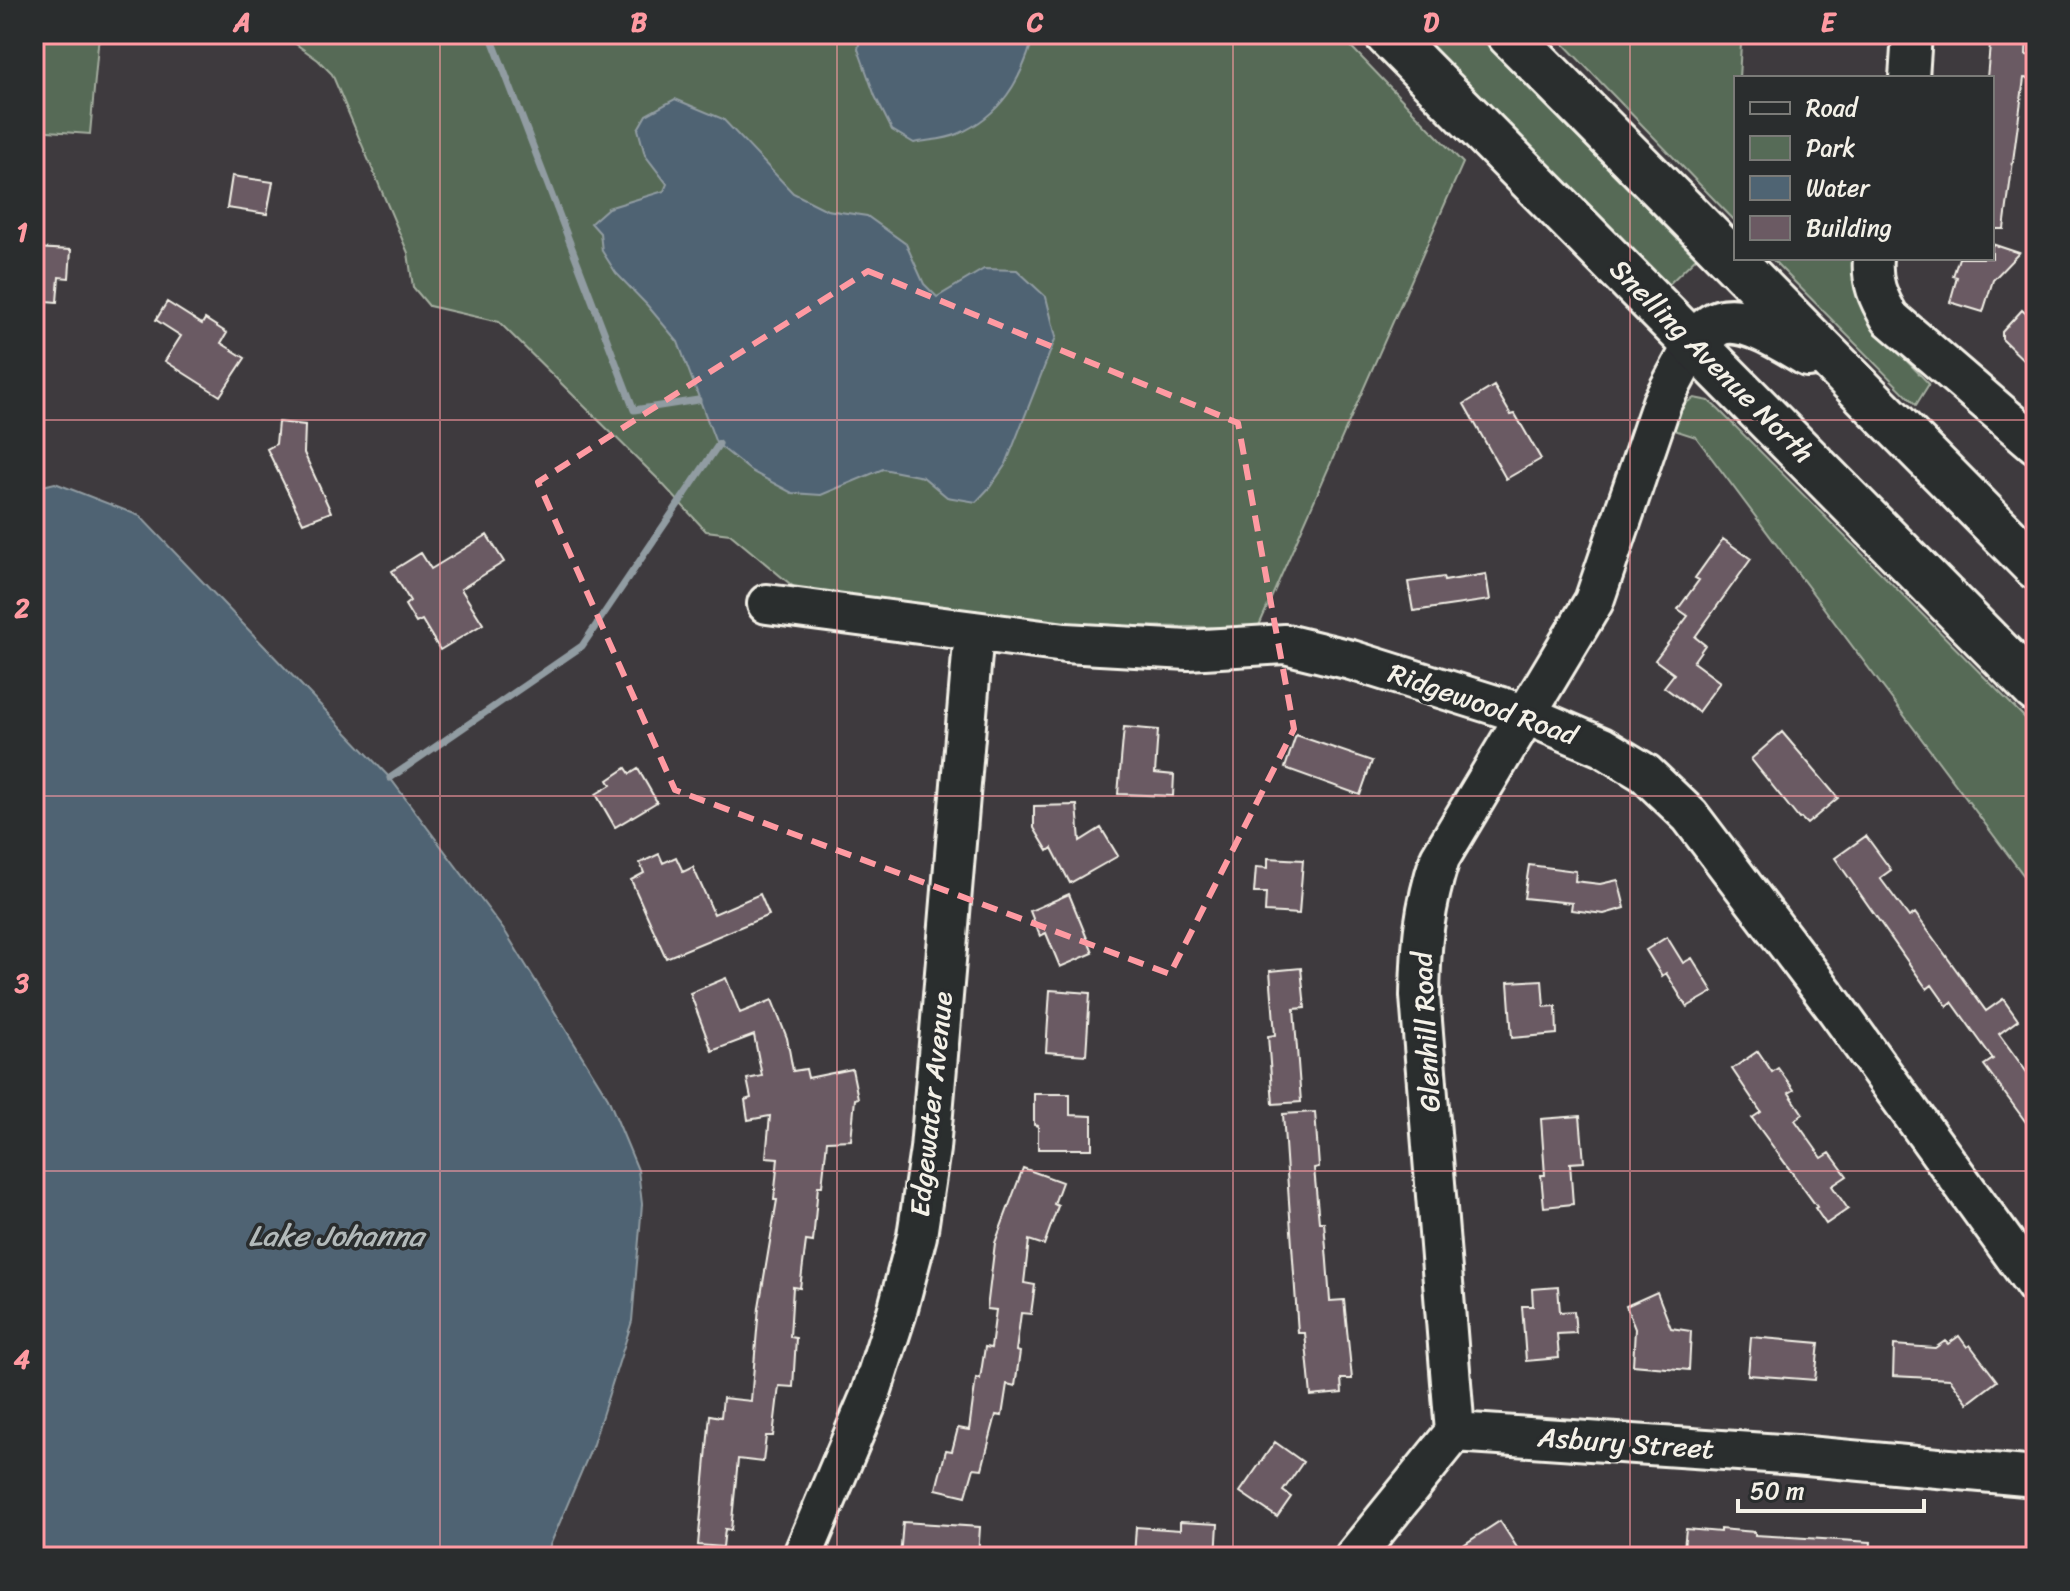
<svg xmlns="http://www.w3.org/2000/svg" width="2070" height="1591" viewBox="0 0 2070 1591" font-family="Sriracha,sans-serif">
  <rect width="100%" height="100%" fill="#3e3a3e"/>
  <filter id="ink" filterUnits="userSpaceOnUse"><feTurbulence type="fractalNoise" baseFrequency=".0125" numOctaves="2"/><feDisplacementMap in="SourceGraphic" scale="16" xChannelSelector="R" yChannelSelector="G"/><feConvolveMatrix kernelMatrix="1 2 1 2 8 2 1 2 1" color-interpolation-filters="sRGB"/></filter>
  <g filter="url(#ink)">
    <path fill="#566b57" stroke="#a5aea0" stroke-width="2" d="M34,34H99L90,134L34,130Z
      M282,34H1339L1463,163L1258,628L1051,625L801,593L730,534L706,531L657,478L499,322L429,306L413,287L408,253L332,74L318,60Z
      M1413,34H1477L1696,258L1666,287Z
      M1554,34H1674L1741,44L1739,78H1736V222Z
      M1771,258H1854C1854,319 1890,342 1929,384L1916,405Z
      M1694,398L1709,401L1719,410L2036,729V892L1696,437L1671,429L1681,406Z"/>
    <path fill="#4f6473" stroke="#919ca2" stroke-width="2" d="M861,34H1031L1033,38C1021,81 1001,115 958,134C945,140 928,140 914,143L892,130L875,96L858,49Z
      M675,99L723,119L793,193L827,210L867,216L906,244L924,284L937,297L984,269L1017,270L1046,297L1056,337L1006,464L990,487L976,502L947,497L923,477L883,469L821,495L792,493L751,471L716,443L678,342L647,305L616,273L602,251L600,233L591,223L608,208L664,191L667,184L645,155L638,129L646,115Z
      M55,483L140,516L390,778L506,933L608,1098L638,1170L642,1204L632,1321L592,1447L545,1557H34V488Z"/>
    <g fill="none" stroke-linecap="round" stroke-linejoin="round">
      <path stroke="#919ca2" stroke-width="7" d="M490,34L634,410L698,400
        M390,778L582,646L719,444"/>
    </g>
    <path fill="#6b5a63" stroke="#f4f1e8" stroke-width="2" d="M1991,34H2027L2026,55L2036,56V79L2024,78L2004,229H1992V78H1987Z
      M232,176L273,182L267,214L227,208Z
      M1992,244L2019,253L1993,280L1983,312L1950,302L1957,277L1953,276L1959,258H1992Z
      M34,248L71,250L69,278L59,277L57,302L34,300Z
      M167,302L202,324L205,319L227,333L221,343L245,358L220,396L165,361L181,336L156,320Z
      M2022,310L2036,323V372L2002,339V332Z
      M1494,386L1511,415L1515,414L1541,459L1506,479L1464,404Z
      M278,422L305,425L304,453L331,512L303,523L267,449L276,444Z
      M487,535L504,562L461,589L483,624L440,650L422,620L416,623L405,605L410,601L392,571L421,553L431,569Z
      M1723,539L1751,559L1695,637L1705,645L1693,662L1720,682L1698,712L1664,687L1674,674L1655,660L1688,616L1678,609L1699,580L1695,578Z
      M1486,574L1490,600L1413,611L1408,582L1443,577L1444,581Z
      M1124,727L1158,730L1155,773L1174,775L1173,796L1118,794Z
      M1782,732L1838,798L1807,824L1801,818L1799,819L1751,759Z
      M1296,735L1372,761L1360,795L1285,768Z
      M626,768L630,774L638,769L657,802L615,827L596,794L611,785L608,780Z
      M1077,805L1080,841L1101,828L1118,856L1070,883L1052,848L1048,851L1034,828V806Z
      M1866,836L1891,870L1880,878L1909,917L1915,913L1986,1011L2003,999L2018,1020L1999,1034L2036,1085V1136L1984,1065L1993,1059L1952,1002L1947,1006L1932,985L1927,989L1835,858Z
      M659,854L663,863L676,857L683,872L693,867L714,914L760,894L769,915L666,958L631,880L644,873L640,863Z
      M1268,858L1303,860L1299,914L1265,912L1266,893H1254L1256,867L1268,868Z
      M1529,865L1576,871L1575,881L1600,884L1618,880L1625,908L1604,914L1571,910L1572,903L1524,898Z
      M1069,894L1093,953L1060,967L1046,933L1040,936L1030,911Z
      M1667,937L1683,963L1692,958L1713,992L1687,1007L1666,973L1662,976L1646,950Z
      M1301,968L1305,1008L1294,1009L1301,1102L1273,1104L1268,1036L1275,1035L1270,971Z
      M726,978L740,1013L772,1000L787,1038L793,1071L806,1069L808,1078L852,1069L858,1098L855,1099L851,1140L827,1141L822,1186H818L813,1242L806,1241L800,1288L793,1287L790,1337L796,1338L793,1387L779,1386L773,1436H766L763,1462L738,1459L731,1530L725,1529L723,1547L698,1545L710,1415L721,1417L723,1398L751,1401L759,1307L777,1200H774L778,1158L766,1157L770,1116L748,1120L745,1100L751,1098L747,1079L762,1076L754,1035L712,1051L690,993Z
      M1542,980L1544,1007L1556,1006L1557,1034L1512,1038L1508,982Z
      M1050,990L1090,993L1086,1055L1046,1052Z
      M1758,1051L1772,1072L1778,1068L1794,1090L1789,1093L1803,1114L1795,1120L1822,1158L1830,1153L1847,1176L1832,1186L1848,1209L1826,1224L1815,1208L1817,1207L1752,1118L1761,1112L1732,1069Z
      M1034,1094H1070V1115L1092,1116V1149H1038V1126L1034,1125Z
      M1315,1112L1319,1167L1314,1168L1319,1222H1324L1330,1301L1344,1300L1352,1379H1341L1342,1393L1311,1396L1305,1333H1298L1283,1114Z
      M1580,1116L1584,1162L1570,1163L1573,1204L1544,1207L1541,1175H1545L1541,1119Z
      M1023,1168L1062,1182L1054,1204L1058,1206L1044,1245L1029,1240L1024,1283L1035,1285L1031,1314L1021,1313L1016,1351L1020,1352L1015,1386L1007,1384L1002,1416L996,1415L982,1469L974,1468L966,1496L936,1489L946,1450L952,1451L958,1428L969,1430L976,1378L980,1379L985,1347L991,1348L996,1310L987,1309L995,1243Z
      M1558,1287L1560,1312L1574,1311L1576,1333L1557,1334L1559,1358L1526,1361L1522,1306H1533L1532,1289Z
      M1657,1292L1671,1328L1691,1331L1689,1370L1633,1365L1635,1329L1626,1306Z
      M1959,1336L1967,1347L1970,1345L1997,1381L1968,1403L1950,1379L1893,1376L1894,1345L1935,1348L1945,1341L1948,1344Z
      M1751,1337L1819,1343L1815,1380L1748,1375Z
      M1275,1442L1303,1462L1283,1491L1291,1497L1277,1517L1240,1492Z
      M1500,1521L1523,1557H1445Z
      M903,1522L980,1527L978,1557H900Z
      M1180,1522L1218,1524L1216,1557H1134L1136,1527L1180,1530Z
      M1686,1529L1720,1532V1529L1755,1532V1535L1871,1542L1870,1557H1683Z"/>
    <g fill="none" stroke-linecap="round" stroke-linejoin="round">
      <g stroke="#f4f1e8" stroke-width="44">
        <path id="minor" d="M1909,78L1912,34
          M1873,258C1871,282 1878,298 1890,318L2036,444
          M767,604L1065,643L1188,650L1285,644L1351,660L1527,715L1602,747L1645,773L1690,816L1834,1006L2036,1286
          M1455,1432L1796,1455L2036,1477
          M802,1557L870,1396L897,1312L917,1236L930,1149L974,631
          M1354,1557L1455,1432L1420,996C1421,943 1424,908 1440,858L1594,601L1662,402L1694,343"/>
      </g>
      <g stroke="#f4f1e8" stroke-width="50">
        <path id="highway" d="M1387,34L2036,690
          M1509,34L2036,567
          M1694,343C1700,338 1706,330 1713,326C1738,309 1786,341 1808,354"/>
      </g>
      <use href="#minor" stroke="#2a2d2e" stroke-width="38"/>
      <use href="#highway" stroke="#2a2d2e" stroke-width="44"/>
    </g>
  </g>
  <path fill="none" stroke="#ff9aa2" stroke-width="6" stroke-dasharray="16 10" stroke-linejoin="round" d="M868,271L1238,423L1294,729L1170,974L675,790L538,482Z"/>
  <path fill="none" stroke="#ff9aa2" stroke-width="2" stroke-opacity="0.55" d="M440,34V1557M837,34V1557M1233,34V1557M1630,34V1557M34,420H2036M34,796H2036M34,1171H2036"/>
  <g text-anchor="middle" dominant-baseline="central" stroke-width="7" stroke-linejoin="round" paint-order="stroke">
    <g font-size="28" fill="#f4f1e8" stroke="#2a2d2e">
      <text transform="translate(1712 361) rotate(45)">Snelling Avenue North</text>
      <text transform="translate(1483 704) rotate(19)">Ridgewood Road</text>
      <text transform="translate(1426 1032) rotate(-93)">Glenhill Road</text>
      <text transform="translate(931 1104) rotate(-84)">Edgewater Avenue</text>
      <text transform="translate(1626 1443) rotate(4)">Asbury Street</text>
    </g>
    <g font-size="30" font-style="italic" fill="#b2b9b9" stroke="#2a2d2e">
      <text x="336" y="1236">Lake Johanna</text>
    </g>
  </g>
  <rect width="2070" height="1591" fill="none" stroke="#2a2d2e" stroke-width="88"/>
  <rect x="1734" y="76" width="260" height="184" fill="#2a2d2e" stroke="#7b7b78" stroke-width="2"/>
  <rect x="1750" y="102" width="40" height="12" fill="#2a2d2e" stroke="#7b7b78" stroke-width="2"/>
  <text x="1806" y="116" font-size="24" fill="#f4f1e8">Road</text>
  <rect x="1750" y="136" width="40" height="24" fill="#566b57" stroke="#7b7b78" stroke-width="2"/>
  <text x="1806" y="156" font-size="24" fill="#f4f1e8">Park</text>
  <rect x="1750" y="176" width="40" height="24" fill="#4f6473" stroke="#7b7b78" stroke-width="2"/>
  <text x="1806" y="196" font-size="24" fill="#f4f1e8">Water</text>
  <rect x="1750" y="216" width="40" height="24" fill="#6b5a63" stroke="#7b7b78" stroke-width="2"/>
  <text x="1806" y="236" font-size="24" fill="#f4f1e8">Building</text>
  <path d="M1738 1499v12h186v-12" fill="none" stroke="#f4f1e8" stroke-width="4"/>
  <text x="1750" y="1499" font-size="24" fill="#f4f1e8" stroke="#2a2d2e" stroke-width="6" paint-order="stroke">50 m</text>
  <rect x="44" y="44" width="1982" height="1503" fill="none" stroke="#ff9aa2" stroke-width="3"/>
  <g font-size="26" text-anchor="middle" font-weight="bold" fill="#ff9aa2">
    <text x="242" y="31">A</text>
    <text x="639" y="31">B</text>
    <text x="1035" y="31">C</text>
    <text x="1431" y="31">D</text>
    <text x="1828" y="31">E</text>
    <text x="22" y="241">1</text>
    <text x="22" y="617">2</text>
    <text x="22" y="992">3</text>
    <text x="22" y="1368">4</text>
  </g>
</svg>
